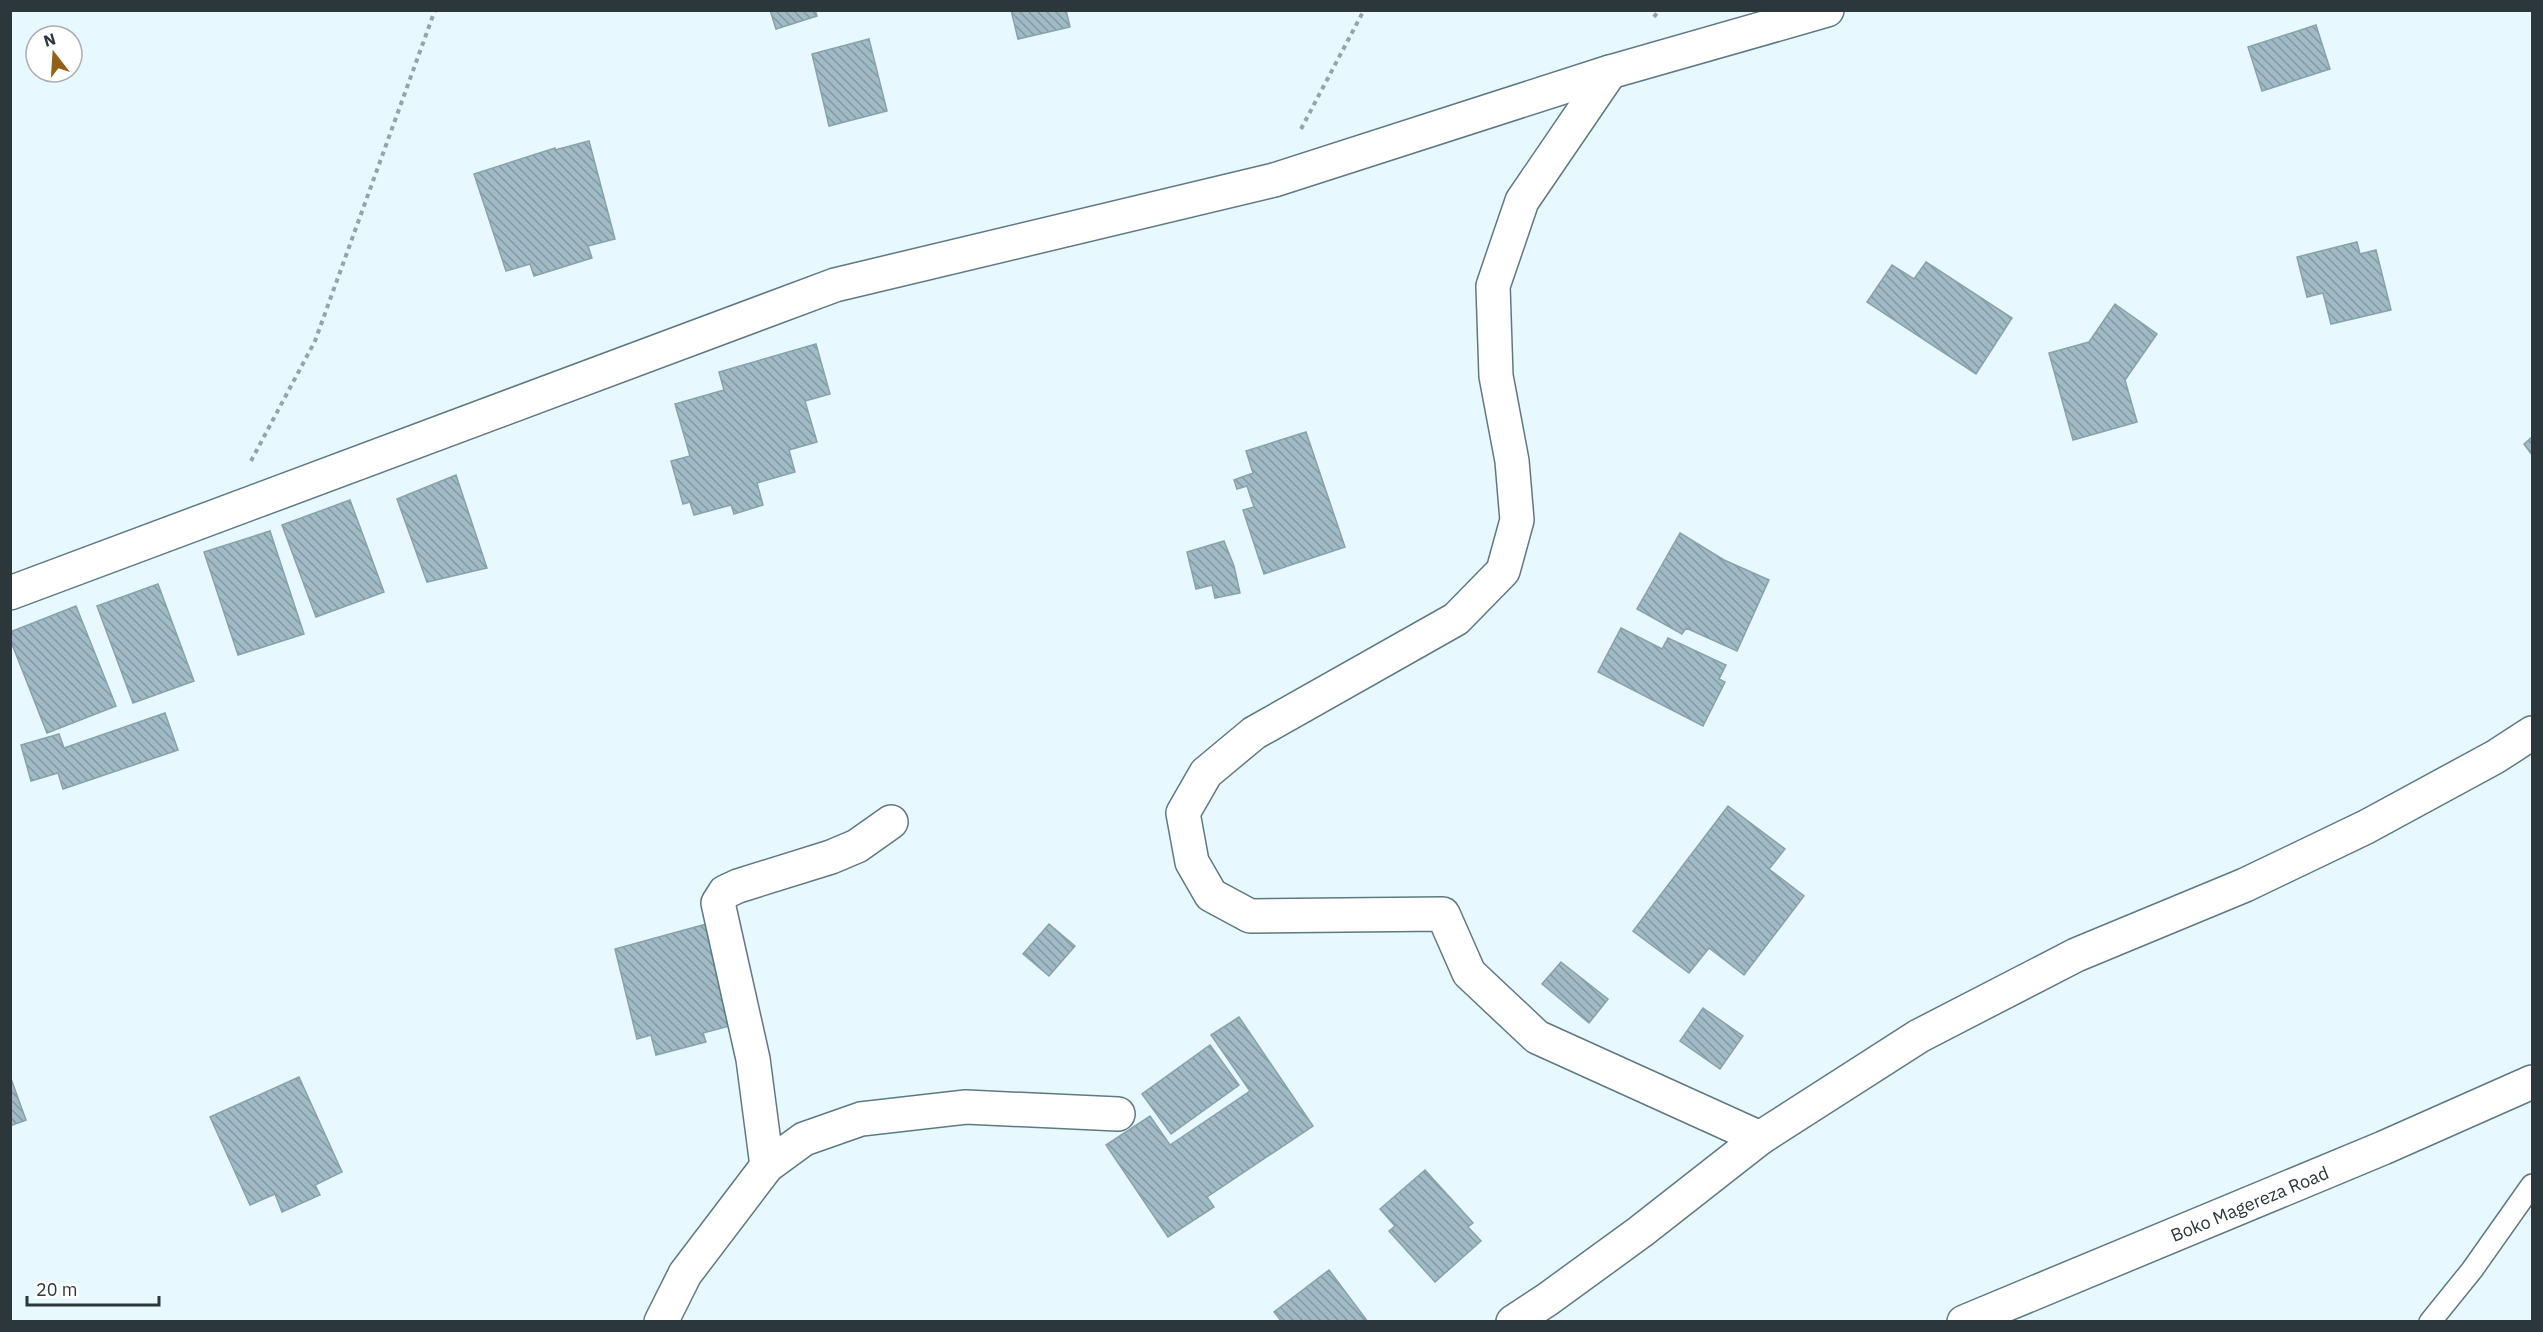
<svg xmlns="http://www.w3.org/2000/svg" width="2543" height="1332" viewBox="0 0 2543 1332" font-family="'IBM Plex Sans',sans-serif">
  <defs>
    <pattern id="building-back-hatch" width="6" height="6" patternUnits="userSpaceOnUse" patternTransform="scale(1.5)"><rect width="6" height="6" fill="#a0bbc5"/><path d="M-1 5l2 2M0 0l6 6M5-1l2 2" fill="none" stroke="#8399a1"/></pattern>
  </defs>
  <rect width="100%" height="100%" fill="#e7f8ff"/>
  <path fill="url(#building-back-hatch)" stroke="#87a2ab" stroke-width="1.5" d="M770,10H815L817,16L776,29Z
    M1011,10H1066L1070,27L1018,39Z
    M2316,25L2330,69L2262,91L2248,47Z
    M869,39L887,111L829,126L812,54Z
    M589,141L615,239L588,246L592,258L534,276L530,264L506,271L474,174L555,148V150Z
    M2357,242L2360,254L2376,250L2391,310L2331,324L2323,293L2307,297L2297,257Z
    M1926,262L2012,318L1976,374L1867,302L1892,265L1914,279Z
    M2115,304L2157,334L2125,380L2137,422L2073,440L2049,353L2089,342Z
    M816,344L830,394L805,401L817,442L789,450L795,472L757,483L763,505L734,514L731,505L694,515L690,502L683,504L671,461L690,456L675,404L724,390L719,372Z
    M1306,432L1345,547L1264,574L1243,510L1254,507L1247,486L1237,489L1234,480L1253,473L1246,451Z
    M2532,437V455L2524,444Z
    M456,475L487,568L427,582L397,499Z
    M350,500L384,592L316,617L282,525Z
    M270,531L304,634L238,655L204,552Z
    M1680,533L1724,560L1769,580L1737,651L1686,628L1682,634L1637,609Z
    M1224,541L1234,566L1240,593L1215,598L1212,585L1196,589L1187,552Z
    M158,584L194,681L133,703L97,606Z
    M76,606L116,706L47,733L10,639V632Z
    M1621,628L1662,649L1668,638L1726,665L1719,679L1725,682L1703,726L1598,672Z
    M165,713L178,750L63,789L58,773L31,781L21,745L59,734L64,748Z
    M1728,806L1785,849L1769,869L1804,896L1744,975L1709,948L1689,973L1633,931Z
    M710,923L737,1024L703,1033L706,1042L656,1055L651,1035L637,1039L615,949Z
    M1049,924L1075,946L1049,976L1023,954Z
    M1561,962L1608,999L1589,1023L1542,984Z
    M1703,1008L1743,1036L1720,1069L1680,1041Z
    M1239,1017L1313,1126L1207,1197L1214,1207L1168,1237L1106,1145L1150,1116L1170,1145L1250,1091L1211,1035Z
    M1210,1045L1239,1085L1171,1134L1142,1094Z
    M10,1076L26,1120L10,1126Z
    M299,1077L342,1172L315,1185L320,1195L282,1212L275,1194L250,1205L210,1117Z
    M1425,1170L1473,1223L1468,1227L1481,1241L1435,1282L1389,1231L1395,1226L1380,1209Z
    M1329,1270L1368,1322H1282L1274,1312Z"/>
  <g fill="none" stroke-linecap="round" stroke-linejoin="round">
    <g stroke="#5f7982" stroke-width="24">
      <path id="lane" d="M2430,1322L2472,1270L2532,1185"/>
    </g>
    <g stroke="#5f7982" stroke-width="36">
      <g id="street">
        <path d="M1610,72L1522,201L1493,286L1496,376L1512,461L1517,520L1503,571L1456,619L1254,733L1206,773L1183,813L1192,862L1211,895L1250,916L1443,914L1469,973L1537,1037L1760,1138"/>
        <path d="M10,593L835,285L1274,180L1610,72L1827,10"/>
        <path d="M767,1166L753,1059L718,903L725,892L738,886L831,857L857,846L891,822"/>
        <path d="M661,1322L685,1274L767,1166L804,1139L861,1119L966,1107L1118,1114"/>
        <path d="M1513,1322L1548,1299L1640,1232L1760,1138L1919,1036L2076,955L2245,885L2366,827L2495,757L2532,733"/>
        <path id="s1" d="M1964,1322L2383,1148L2532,1082"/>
      </g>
    </g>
    <path stroke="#96a4aa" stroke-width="4" stroke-dasharray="4.5 4.5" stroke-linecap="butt" d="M1654,17L1659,10
      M1301,129L1364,10
      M251,461L315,341L435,10"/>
    <use href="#lane" stroke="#fff" stroke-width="21"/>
    <use href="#street" stroke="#fff" stroke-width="33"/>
  </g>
  <g text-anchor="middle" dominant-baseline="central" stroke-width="6" stroke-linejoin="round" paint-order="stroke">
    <g font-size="18" fill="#2c373b" stroke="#fff">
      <text stroke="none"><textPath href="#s1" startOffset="309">Boko Magereza Road</textPath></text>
    </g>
  </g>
  <rect width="2543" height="1332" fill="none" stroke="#2c373b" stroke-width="24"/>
  <g transform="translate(54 54) rotate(343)"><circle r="28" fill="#ffffff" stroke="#abafb1" stroke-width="1.5"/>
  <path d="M0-4.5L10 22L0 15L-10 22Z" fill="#955f16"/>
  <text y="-9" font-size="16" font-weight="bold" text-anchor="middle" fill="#2c373b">N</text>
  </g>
  <path d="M27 1296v9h132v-9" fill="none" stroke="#2c373b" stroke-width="3"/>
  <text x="36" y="1296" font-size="18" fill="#2c373b" stroke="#ffffff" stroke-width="4.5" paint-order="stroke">20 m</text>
</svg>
